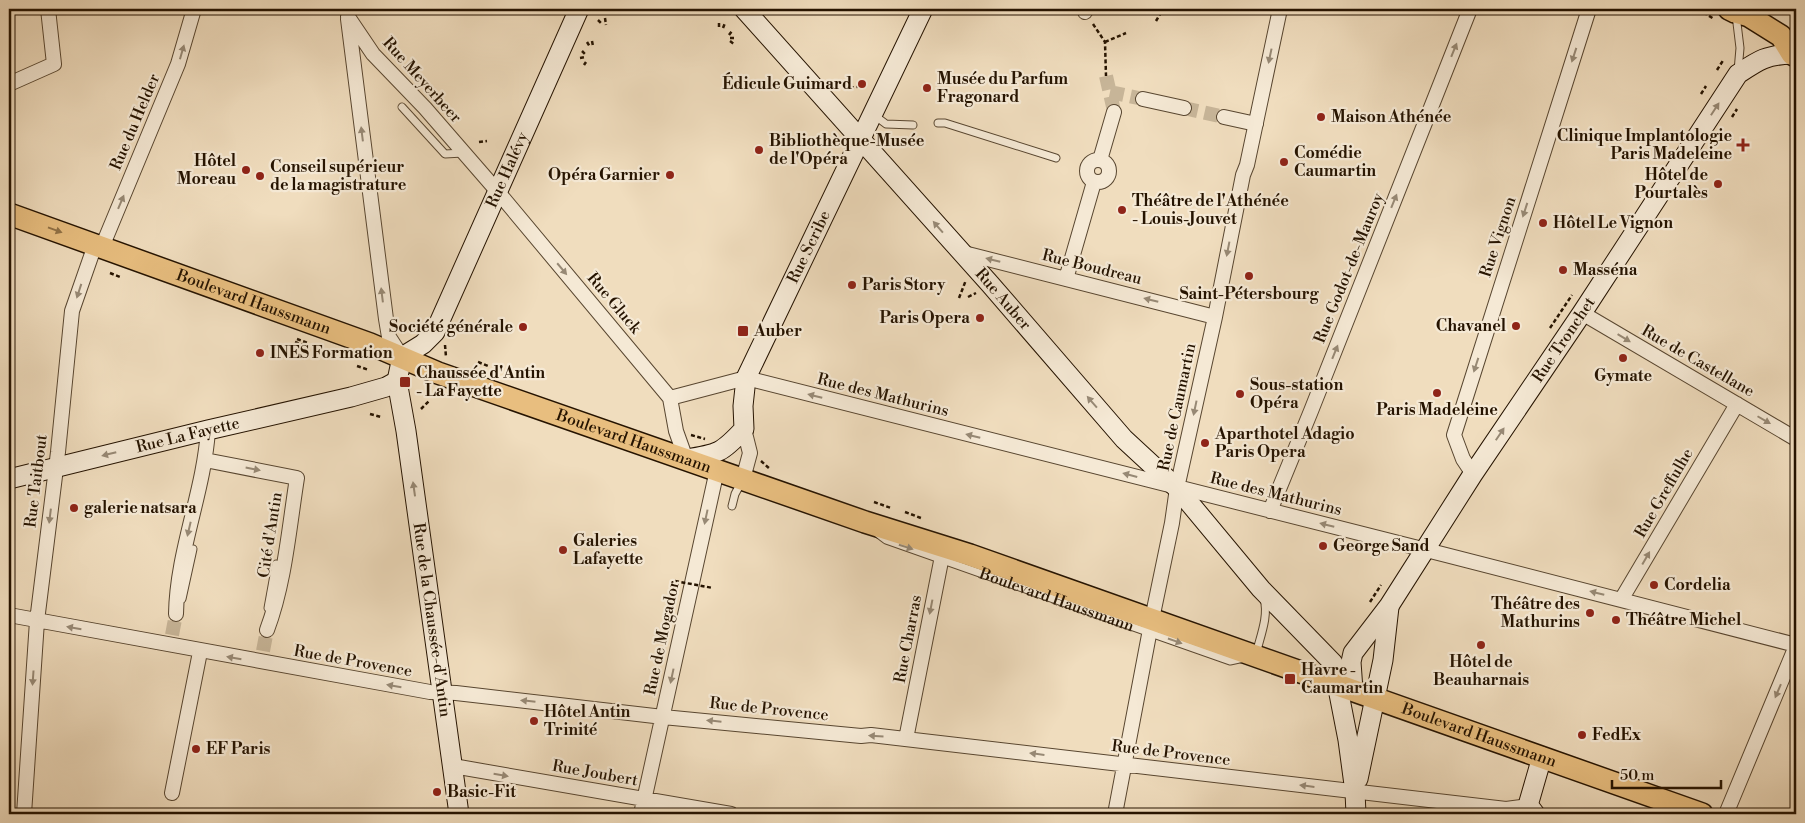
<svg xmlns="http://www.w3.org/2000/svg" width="1805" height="823" viewBox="0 0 1805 823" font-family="'Libre Bodoni',serif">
  <rect width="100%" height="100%" fill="#f0ddbe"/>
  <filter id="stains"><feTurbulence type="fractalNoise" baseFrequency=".004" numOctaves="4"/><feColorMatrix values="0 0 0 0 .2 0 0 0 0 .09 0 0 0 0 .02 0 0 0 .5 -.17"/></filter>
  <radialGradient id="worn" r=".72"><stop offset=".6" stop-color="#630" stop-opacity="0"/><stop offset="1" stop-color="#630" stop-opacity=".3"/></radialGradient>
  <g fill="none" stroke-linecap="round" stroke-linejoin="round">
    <path stroke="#c7b598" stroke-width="14" stroke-dasharray="14 7" stroke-linecap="butt" d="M1106,76L1114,111
      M1110,92L1143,99
      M1184,108L1224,117
      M172,635L176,614
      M263,651L267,630"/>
    <g stroke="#584630" stroke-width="9">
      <g id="lane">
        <path d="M1736,15L1740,48L1738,71"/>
        <path d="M402,107L445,154L463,153"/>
        <path d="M874,115L886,124L913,125"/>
        <path d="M938,123H945L1056,158"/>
        <path d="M732,506L735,494L742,481"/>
        <path id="s1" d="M878,534L886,540L1230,661L1244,658"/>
        <path d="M182,599L193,549"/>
        <path d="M268,608L276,564"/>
        <path d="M1256,654C1260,637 1269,616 1264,599"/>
      </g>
    </g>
    <g stroke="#584630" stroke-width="16">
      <path id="street" d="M1084,9L1085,12
        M348,17L373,54L425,108L498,192L670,398L676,431L686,459
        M348,19L386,319L389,337L402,357
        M9,84L54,64L48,9
        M1143,99L1184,108
        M1224,117L1256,124
        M1087 171a11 11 0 1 1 22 0a11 11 0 1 1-22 0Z
        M1100,160L1114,112
        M102,247L178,64L194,9
        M960,252L1215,317
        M1066,279L1094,182
        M1582,313L1796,439
        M670,398L746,378L1446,555L1796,645
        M205,460L297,478C289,528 285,582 267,630
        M1473,474L1463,459L1454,435L1589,9
        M743,479L750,453L744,429
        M1270,511L1311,411L1470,9
        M1621,600L1737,404
        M176,614C177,551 204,492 208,430
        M9,615L430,692L456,693L663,717L861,736L871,735L1506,809L1529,806
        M906,739L944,546
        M453,766L731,814
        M172,793L200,652
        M24,814L37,621L58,452L72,311L95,245
        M641,814L717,470
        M1115,814L1152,619L1172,523L1177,488L1215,317L1243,175L1247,165L1280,9
        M1726,814L1796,646"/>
    </g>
    <g stroke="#251300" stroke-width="21">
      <g id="secondary">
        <path id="s2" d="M744,9L990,284L1124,439L1177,488L1261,589L1333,663L1348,740L1355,792L1356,814"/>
        <path id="s3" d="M686,459C718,454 722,453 744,429L743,406L746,378L923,9"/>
        <path id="s4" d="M9,479L208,430L351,397L386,387L397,381"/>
        <path id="s5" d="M1353,690L1351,662L1353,653L1389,606L1473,474L1582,313L1738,74C1759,60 1766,55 1792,54"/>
        <path d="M1358,779L1383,660L1389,607"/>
        <path id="s6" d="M459,814L406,431L397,381L402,357L423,344L435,332L579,9"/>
        <path d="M1535,814L1529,806V802L1542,757"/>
      </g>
    </g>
    <g stroke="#251300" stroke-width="24">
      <g id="primary">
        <path d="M1729,9L1735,12L1749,16L1781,36L1792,54L1796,56"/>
        <path id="s7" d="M9,214L370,344L438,373L865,522L970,555L1702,814"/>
      </g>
    </g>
    <path stroke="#251300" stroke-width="2.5" stroke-dasharray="4 2.5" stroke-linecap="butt" d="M702,9V12
      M1698,9L1714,19
      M608,12H615
      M605,18L606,25
      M598,20L602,24
      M1156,21L1163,9
      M719,23V29
      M1093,24L1105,42L1106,76
      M723,28L725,23
      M729,35L732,31
      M730,38H735
      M592,41L593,46
      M730,41L734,44
      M587,42L590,47
      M1105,42L1126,33
      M582,51L585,54
      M580,58L586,57
      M584,65L586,62
      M1717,70L1724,59
      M850,88L862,86
      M1701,94L1706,86
      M1732,117L1737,109
      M479,142L487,141
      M110,273L120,277
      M968,297L976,293
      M959,298L966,280
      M1550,328L1572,295
      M297,339L308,343
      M295,342L306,346
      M445,345L446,357
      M478,362L488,366
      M357,366L369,370
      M421,409L429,401
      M370,414L381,417
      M691,435L705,439
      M761,461L770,469
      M874,502L891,508
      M905,512L921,518
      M1370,602L1381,585"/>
    <use href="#lane" stroke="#f5e9d5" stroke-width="7"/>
    <use href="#street" stroke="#f5e9d5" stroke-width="14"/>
    <use href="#secondary" stroke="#f5e9d5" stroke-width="19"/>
    <use href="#primary" stroke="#e8be7f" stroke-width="21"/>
    <path stroke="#251300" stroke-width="2.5" stroke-dasharray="4 2.5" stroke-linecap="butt" d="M675,581L713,588"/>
  </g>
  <defs><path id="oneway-solid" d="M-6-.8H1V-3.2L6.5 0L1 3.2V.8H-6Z" transform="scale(1.25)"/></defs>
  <g fill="#978975">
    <use href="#oneway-solid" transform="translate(1454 50) rotate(-68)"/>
    <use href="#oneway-solid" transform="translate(182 52) rotate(-74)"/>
    <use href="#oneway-solid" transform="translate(1574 55) rotate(108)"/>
    <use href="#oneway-solid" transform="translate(1270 56) rotate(102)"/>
    <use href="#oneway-solid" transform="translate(1715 109) rotate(-57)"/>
    <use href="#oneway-solid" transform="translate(362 134) rotate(-97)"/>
    <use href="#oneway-solid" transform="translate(1394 201) rotate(-68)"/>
    <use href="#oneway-solid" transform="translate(121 202) rotate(-67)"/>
    <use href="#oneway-solid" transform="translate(1525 210) rotate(108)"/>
    <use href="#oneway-solid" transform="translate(938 227) rotate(-131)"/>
    <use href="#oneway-solid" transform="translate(1228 249) rotate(101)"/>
    <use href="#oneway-solid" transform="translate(993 260) rotate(-166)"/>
    <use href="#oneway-solid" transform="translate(562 269) rotate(50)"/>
    <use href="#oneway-solid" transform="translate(79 291) rotate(108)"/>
    <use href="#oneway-solid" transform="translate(382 295) rotate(-97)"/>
    <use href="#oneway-solid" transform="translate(1151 300) rotate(-166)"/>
    <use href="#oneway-solid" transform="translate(1624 338) rotate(31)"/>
    <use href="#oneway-solid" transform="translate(1335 352) rotate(-68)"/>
    <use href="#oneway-solid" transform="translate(1476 365) rotate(108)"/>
    <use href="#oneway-solid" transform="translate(815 396) rotate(-166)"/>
    <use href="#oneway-solid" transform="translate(1092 402) rotate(-131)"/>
    <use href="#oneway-solid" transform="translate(1195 408) rotate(102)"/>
    <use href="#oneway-solid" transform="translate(1764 420) rotate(30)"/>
    <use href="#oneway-solid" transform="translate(1500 434) rotate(-56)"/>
    <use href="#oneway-solid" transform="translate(973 436) rotate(-166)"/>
    <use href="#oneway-solid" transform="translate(109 454) rotate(166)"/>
    <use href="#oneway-solid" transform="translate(253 469) rotate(11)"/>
    <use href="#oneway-solid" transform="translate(1130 475) rotate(-165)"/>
    <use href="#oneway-solid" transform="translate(414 489) rotate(-98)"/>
    <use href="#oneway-solid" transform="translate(50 516) rotate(97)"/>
    <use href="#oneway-solid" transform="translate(706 517) rotate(102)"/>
    <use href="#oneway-solid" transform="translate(1327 525) rotate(-166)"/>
    <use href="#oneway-solid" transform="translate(189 529) rotate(103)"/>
    <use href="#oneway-solid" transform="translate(906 547) rotate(18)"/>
    <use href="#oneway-solid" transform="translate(1646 558) rotate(-60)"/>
    <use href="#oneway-solid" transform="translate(1597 593) rotate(-166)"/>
    <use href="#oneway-solid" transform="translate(931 607) rotate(101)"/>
    <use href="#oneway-solid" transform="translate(74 628) rotate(-170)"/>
    <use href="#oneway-solid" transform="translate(1175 641) rotate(19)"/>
    <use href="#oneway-solid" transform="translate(234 658) rotate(-170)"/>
    <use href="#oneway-solid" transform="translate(672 676) rotate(102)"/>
    <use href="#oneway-solid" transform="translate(33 678) rotate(94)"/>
    <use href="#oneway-solid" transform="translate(394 686) rotate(-170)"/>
    <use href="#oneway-solid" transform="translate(1778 691) rotate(113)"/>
    <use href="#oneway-solid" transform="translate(528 701) rotate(-174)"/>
    <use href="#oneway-solid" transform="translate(714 721) rotate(-174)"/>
    <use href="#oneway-solid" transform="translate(876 736) rotate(-177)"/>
    <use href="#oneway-solid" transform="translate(1037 754) rotate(-173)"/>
    <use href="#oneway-solid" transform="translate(501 775) rotate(10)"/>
    <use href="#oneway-solid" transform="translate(1307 786) rotate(-173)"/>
  </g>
  <use fill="#907146" href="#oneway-solid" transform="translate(55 230) rotate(20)"/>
  <g fill="#8f2418" stroke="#f5e9d5" stroke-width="2">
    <circle cx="862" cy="84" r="5"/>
    <circle cx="927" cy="88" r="5"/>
    <circle cx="1321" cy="117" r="5"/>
    <path d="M1740.5 137.5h5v5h5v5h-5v5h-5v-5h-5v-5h5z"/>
    <circle cx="759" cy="150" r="5"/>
    <circle cx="1284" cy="162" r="5"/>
    <circle cx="246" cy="170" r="5"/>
    <circle cx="670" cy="175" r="5"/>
    <circle cx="260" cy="176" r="5"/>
    <circle cx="1718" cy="184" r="5"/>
    <circle cx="1122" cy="210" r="5"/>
    <circle cx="1543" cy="223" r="5"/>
    <circle cx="1563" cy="270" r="5"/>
    <circle cx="1249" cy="276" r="5"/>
    <circle cx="852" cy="285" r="5"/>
    <circle cx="980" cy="318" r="5"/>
    <circle cx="1516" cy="326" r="5"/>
    <circle cx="523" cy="327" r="5"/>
    <rect x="737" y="325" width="12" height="12" rx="2.5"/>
    <circle cx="260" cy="353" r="5"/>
    <circle cx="1623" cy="358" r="5"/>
    <rect x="399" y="376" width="12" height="12" rx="2.5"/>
    <circle cx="1437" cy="393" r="5"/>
    <circle cx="1240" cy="394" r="5"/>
    <circle cx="1205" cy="443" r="5"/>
    <circle cx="74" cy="508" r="5"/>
    <circle cx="1323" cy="546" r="5"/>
    <circle cx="563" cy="550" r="5"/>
    <circle cx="1654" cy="585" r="5"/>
    <circle cx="1590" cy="613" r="5"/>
    <circle cx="1616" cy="620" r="5"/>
    <circle cx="1481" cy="645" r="5"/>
    <rect x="1284" y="673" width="12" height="12" rx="2.5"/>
    <circle cx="534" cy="721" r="5"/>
    <circle cx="1582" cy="735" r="5"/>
    <circle cx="196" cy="749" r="5"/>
    <circle cx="437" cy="792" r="5"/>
  </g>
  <g text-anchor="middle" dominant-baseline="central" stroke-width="4.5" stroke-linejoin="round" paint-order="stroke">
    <g font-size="16" font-weight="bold" fill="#251300" stroke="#f5e9d5" text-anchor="start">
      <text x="937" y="79">Musée du Parfum<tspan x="937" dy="18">Fragonard</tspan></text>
      <text x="852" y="84" text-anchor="end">Édicule Guimard</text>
      <text x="1331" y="117">Maison Athénée</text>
      <text x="1732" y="136" text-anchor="end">Clinique Implantologie<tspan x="1732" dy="18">Paris Madeleine</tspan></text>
      <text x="769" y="141">Bibliothèque-Musée<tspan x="769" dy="18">de l'Opéra</tspan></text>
      <text x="1294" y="153">Comédie<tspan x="1294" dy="18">Caumartin</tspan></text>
      <text x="236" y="161" text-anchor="end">Hôtel<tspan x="236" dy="18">Moreau</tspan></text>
      <text x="270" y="167">Conseil supérieur<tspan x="270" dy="18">de la magistrature</tspan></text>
      <text x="660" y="175" text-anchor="end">Opéra Garnier</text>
      <text x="1708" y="175" text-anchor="end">Hôtel de<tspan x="1708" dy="18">Pourtalès</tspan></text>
      <text x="1132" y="201">Théâtre de l'Athénée<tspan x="1132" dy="18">- Louis-Jouvet</tspan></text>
      <text x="1553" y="223">Hôtel Le Vignon</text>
      <text x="1573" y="270">Masséna</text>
      <text x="862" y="285">Paris Story</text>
      <text x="1249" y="294" text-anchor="middle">Saint-Pétersbourg</text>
      <text x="970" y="318" text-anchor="end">Paris Opera</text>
      <text x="1506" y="326" text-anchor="end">Chavanel</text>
      <text x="513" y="327" text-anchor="end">Société générale</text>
      <text x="754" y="331">Auber</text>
      <text x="270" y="353">INES Formation</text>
      <text x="416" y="373">Chaussée d'Antin<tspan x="416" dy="18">- La Fayette</tspan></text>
      <text x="1623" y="376" text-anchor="middle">Gymate</text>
      <text x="1250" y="385">Sous-station<tspan x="1250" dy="18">Opéra</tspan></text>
      <text x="1437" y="410" text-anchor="middle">Paris Madeleine</text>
      <text x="1215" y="434">Aparthotel Adagio<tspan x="1215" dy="18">Paris Opera</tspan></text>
      <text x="84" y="508">galerie natsara</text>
      <text x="573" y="541">Galeries<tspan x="573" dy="18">Lafayette</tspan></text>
      <text x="1333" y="546">George Sand</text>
      <text x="1664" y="585">Cordelia</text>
      <text x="1580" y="604" text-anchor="end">Théâtre des<tspan x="1580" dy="18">Mathurins</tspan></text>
      <text x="1626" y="620">Théâtre Michel</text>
      <text x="1481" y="662" text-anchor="middle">Hôtel de<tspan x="1481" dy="18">Beauharnais</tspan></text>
      <text x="1301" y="670">Havre -<tspan x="1301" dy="18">Caumartin</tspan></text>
      <text x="544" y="712">Hôtel Antin<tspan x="544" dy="18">Trinité</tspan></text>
      <text x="1592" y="735">FedEx</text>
      <text x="206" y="749">EF Paris</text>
      <text x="447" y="792">Basic-Fit</text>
    </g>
    <g font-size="16" fill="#251300" stroke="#f5e9d5">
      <text transform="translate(422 80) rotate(48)">Rue Meyerbeer</text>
      <text transform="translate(135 122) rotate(-67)">Rue du Helder</text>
      <text stroke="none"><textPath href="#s6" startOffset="681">Rue Halévy</textPath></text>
      <text transform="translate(1498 237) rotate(-72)">Rue Vignon</text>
      <text stroke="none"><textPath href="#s3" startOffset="264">Rue Scribe</textPath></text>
      <text transform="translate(1092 267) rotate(14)">Rue Boudreau</text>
      <text transform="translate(1349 268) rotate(-68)">Rue Godot-de-Mauroy</text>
      <text stroke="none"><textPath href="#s2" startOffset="389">Rue Auber</textPath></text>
      <text stroke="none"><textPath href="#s7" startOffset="260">Boulevard Haussmann</textPath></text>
      <text transform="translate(614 303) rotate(50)">Rue Gluck</text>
      <text stroke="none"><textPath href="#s5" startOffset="415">Rue Tronchet</textPath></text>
      <text transform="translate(1698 361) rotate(30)">Rue de Castellane</text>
      <text transform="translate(883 395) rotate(14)">Rue des Mathurins</text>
      <text transform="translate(1177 407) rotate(-78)">Rue de Caumartin</text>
      <text stroke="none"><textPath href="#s4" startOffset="184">Rue La Fayette</textPath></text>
      <text stroke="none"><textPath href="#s7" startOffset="665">Boulevard Haussmann</textPath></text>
      <text transform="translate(36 481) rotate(-83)">Rue Taitbout</text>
      <text transform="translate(1664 493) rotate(-60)">Rue Greffulhe</text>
      <text transform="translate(1276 494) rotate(14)">Rue des Mathurins</text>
      <text transform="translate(270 535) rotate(-81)">Cité d'Antin</text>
      <text stroke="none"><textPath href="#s1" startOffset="191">Boulevard Haussmann</textPath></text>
      <text transform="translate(432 620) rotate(82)">Rue de la Chaussée-d'Antin</text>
      <text transform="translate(662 638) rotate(-78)">Rue de Mogador</text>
      <text transform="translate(908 639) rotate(-79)">Rue Charras</text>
      <text transform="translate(353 661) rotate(10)">Rue de Provence</text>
      <text transform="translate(769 709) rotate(6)">Rue de Provence</text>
      <text stroke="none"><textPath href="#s7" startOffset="1560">Boulevard Haussmann</textPath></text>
      <text transform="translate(1171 753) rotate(7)">Rue de Provence</text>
      <text transform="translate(595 773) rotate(10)">Rue Joubert</text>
    </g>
  </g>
  <rect width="1805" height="823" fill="none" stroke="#f0ddbe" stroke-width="30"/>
  <rect x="10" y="10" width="1785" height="803" fill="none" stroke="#251300" stroke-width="2.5"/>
  <rect x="15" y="15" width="1775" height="793" fill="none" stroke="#251300"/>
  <path d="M1612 780v8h109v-8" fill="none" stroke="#251300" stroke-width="2.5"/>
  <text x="1620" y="780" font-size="15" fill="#251300" stroke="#f5e9d5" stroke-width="4" paint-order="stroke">50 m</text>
  <rect width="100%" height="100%" filter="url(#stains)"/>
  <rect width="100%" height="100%" fill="url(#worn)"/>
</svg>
